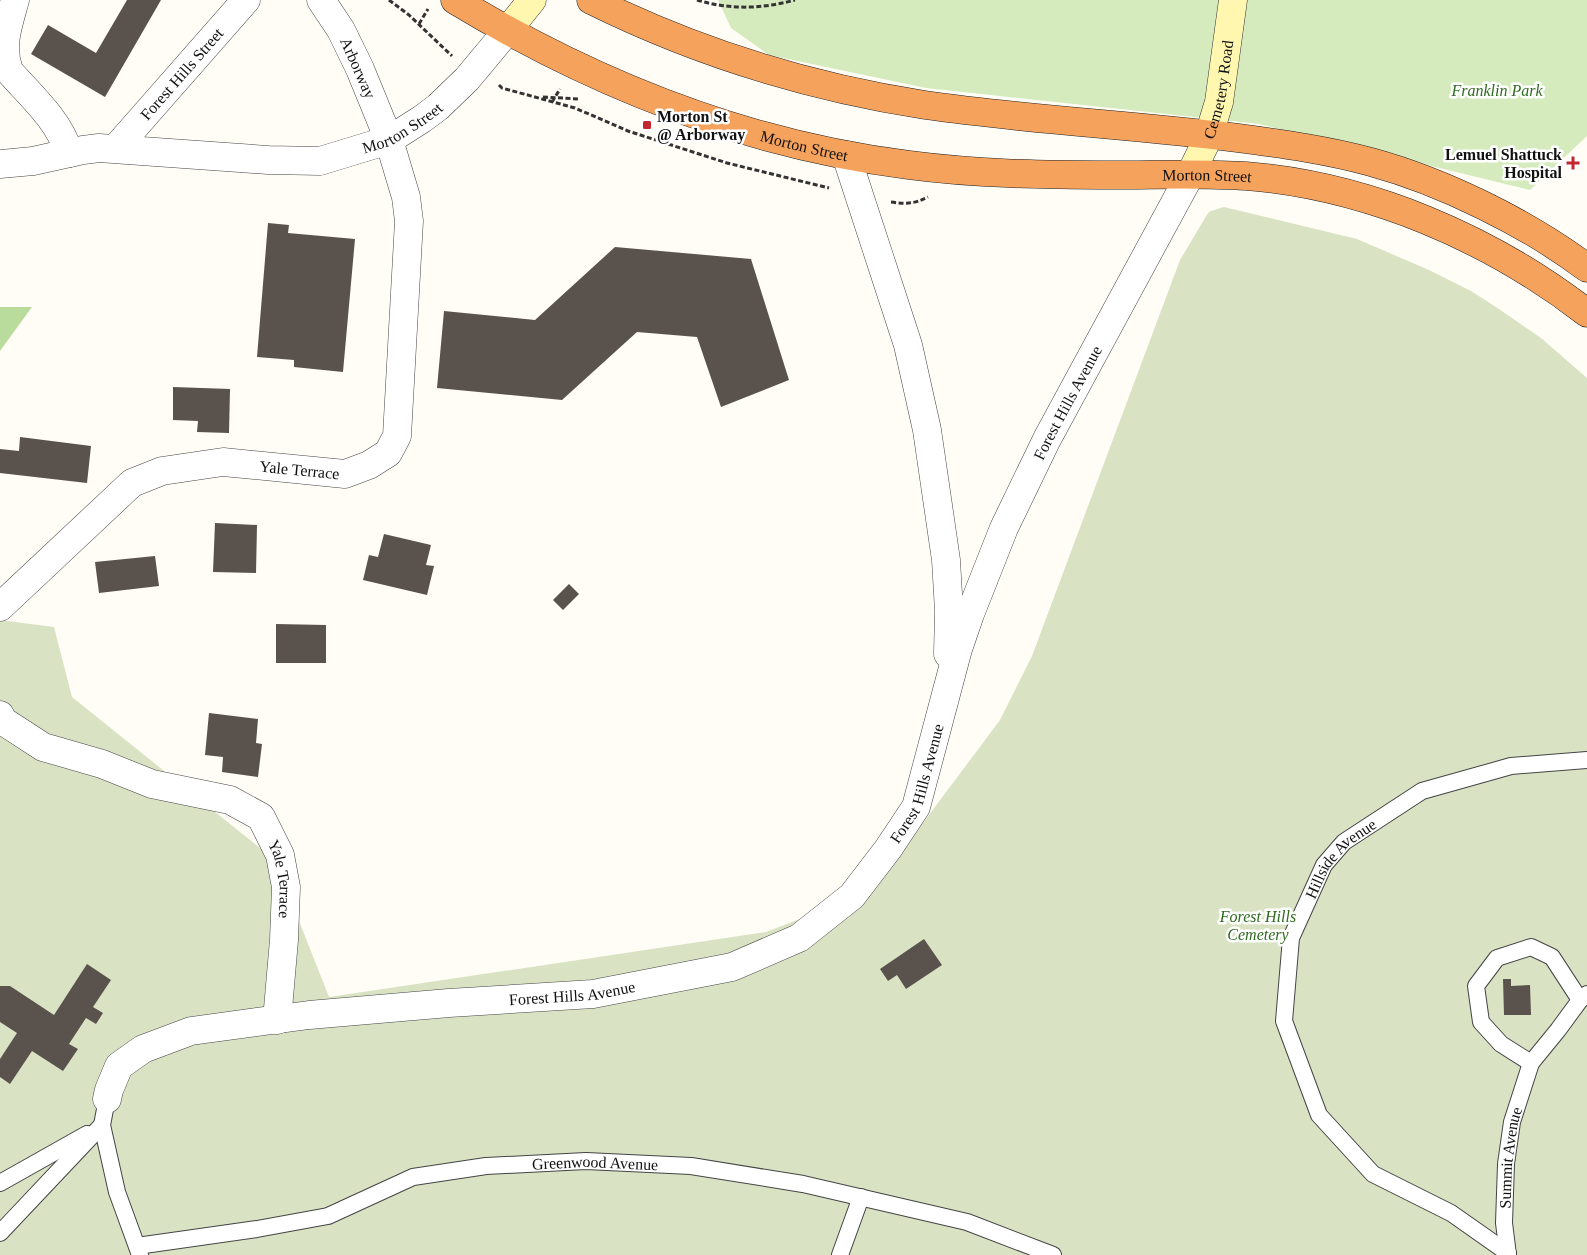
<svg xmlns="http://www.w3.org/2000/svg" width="1587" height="1255" viewBox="0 0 1587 1255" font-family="'Times New Roman',serif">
  <rect width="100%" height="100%" fill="#fffdf5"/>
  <path fill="#d5ebbd" d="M718,0H1587V136L1530,190L1259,124L926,88L769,55L731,28Z"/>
  <path fill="#b9dc9c" d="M0,307H32L0,351Z"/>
  <path fill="#d9e3c4" d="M1224,207L1357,239L1429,270L1471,291L1499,309L1541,338L1587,378V1255H0V620L54,627L72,697L275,860L329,997L766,932L872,891L1000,720L1032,656L1180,260L1208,213L1211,211Z"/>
  <path fill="#5a524d" d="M127,0H161L105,97L31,54L48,25L96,53Z
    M268,223L289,225L288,233L355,239L343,372L294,367V360L257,357Z
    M615,247L751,259L789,380L721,407L697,337L637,332L562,400L437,388L444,311L535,320Z
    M173,387L230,389L229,433L197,432L198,421L173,420Z
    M20,437L91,446L87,483L0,473V449L19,451Z
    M215,523L257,525L256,573L213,572Z
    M384,534L431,545L426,565L434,566L427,595L363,580L369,555L378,557Z
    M155,556L159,586L99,593L95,562Z
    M569,584L579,594L563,610L553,600Z
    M276,624L326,625V663H276Z
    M209,713L258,719L256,743L262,744L258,777L222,772L223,757L205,755Z
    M924,939L942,965L906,989L897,975L888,981L880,969Z
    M87,964L111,980L93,1007L103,1013L96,1024L86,1018L69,1044L78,1049L63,1071L32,1051L10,1084L0,1077V1059L17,1033L0,1022V986H10L54,1015Z
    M1503,979H1511V986L1530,985L1531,1015H1504Z"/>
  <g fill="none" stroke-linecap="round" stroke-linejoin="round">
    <g stroke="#444" stroke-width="18">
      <g id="lane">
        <path d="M1531,1063L1501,1044L1481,1022L1476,986L1497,958L1531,947L1552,957L1580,1000"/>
        <path d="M107,1099L102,1125L117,1192L140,1255"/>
        <path d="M0,1183L87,1134"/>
        <path d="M0,1233L102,1125"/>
        <path id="s1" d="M137,1246L257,1229L328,1216L413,1177L486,1166L586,1161L691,1166L803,1184L967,1222L1053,1255"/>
        <path id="s2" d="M1508,1253L1451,1213L1373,1174L1319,1115L1284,1021L1291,938L1324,865L1344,842L1422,791L1511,766L1587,760"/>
        <path d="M840,1255L861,1197"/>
        <path id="s3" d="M1508,1255L1504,1223L1506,1164L1512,1122L1531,1063L1558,1030L1580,1000L1587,994"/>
      </g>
    </g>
    <g stroke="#444" stroke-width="29">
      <g id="street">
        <path d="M15,0C8,26 0,45 9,71C31,96 59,120 69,153"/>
        <path id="s4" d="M116,148L246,0"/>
        <path d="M846,155L908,345L927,430L946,560L949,611L948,654"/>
        <path id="s5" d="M0,164L33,161L83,150L99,148L268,160L320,161L389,140L422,119L438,107L467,79L507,31"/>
        <path id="s6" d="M0,607L132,483L162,471L223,462L345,474L369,465L388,453L397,436L409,221L406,197L389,140L360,69L341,30L321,0"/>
        <path id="s7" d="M0,715L3,721L43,747L102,764L152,784L230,800L261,817L280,855L286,887L284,940L277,1020"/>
        <path id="s8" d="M107,1099L109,1090L119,1066L143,1049L191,1031L309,1015L449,1003L593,994L732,967L799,938L852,896L888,849L916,807L958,649L970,614L1004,528L1047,439L1190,175"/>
      </g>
    </g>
    <g stroke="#333" stroke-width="29">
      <g id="secondary">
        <path d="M507,31L532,0"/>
        <path id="s9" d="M1190,175L1208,138L1219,102L1233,0"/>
      </g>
    </g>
    <g stroke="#222" stroke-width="29">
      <g id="highway">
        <path id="s10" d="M455,0C594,84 748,145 909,165C977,174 1045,175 1113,175C1157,175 1202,173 1246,176C1369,186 1490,238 1587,313"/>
        <path d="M591,0C696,52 809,87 925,105C1029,120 1134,125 1238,138C1283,144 1327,150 1371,162C1444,182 1527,223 1587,268"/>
      </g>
    </g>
    <path stroke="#333" stroke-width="3" stroke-dasharray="5 2.5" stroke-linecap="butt" d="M389,0L409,15L452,56
      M697,0C730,10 762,9 795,0
      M419,24L428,9
      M499,85L502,88L575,108L628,131L727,163L829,188
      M543,97L579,99
      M552,102L560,89
      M891,202C905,204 915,204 928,197"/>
    <use href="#lane" stroke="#fff" stroke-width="16"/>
    <use href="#street" stroke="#fff" stroke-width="28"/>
    <use href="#secondary" stroke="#fff6b0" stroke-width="28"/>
    <use href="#highway" stroke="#f5a25d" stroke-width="28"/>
  </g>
  <g fill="#c4262e" stroke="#fff" stroke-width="2">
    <rect x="642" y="120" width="10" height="10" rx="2.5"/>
    <path d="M1570.5 155.5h5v5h5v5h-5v5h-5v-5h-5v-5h5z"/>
  </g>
  <g text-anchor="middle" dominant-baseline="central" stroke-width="5" stroke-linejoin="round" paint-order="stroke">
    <g font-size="16" fill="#111" stroke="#fff">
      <text transform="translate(358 68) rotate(66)">Arborway</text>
      <text stroke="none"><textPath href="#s4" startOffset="99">Forest Hills Street</textPath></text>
      <text stroke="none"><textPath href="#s9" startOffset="91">Cemetery Road</textPath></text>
      <text stroke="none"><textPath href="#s5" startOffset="411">Morton Street</textPath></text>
      <text stroke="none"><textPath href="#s10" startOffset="380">Morton Street</textPath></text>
      <text stroke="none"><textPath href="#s10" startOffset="785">Morton Street</textPath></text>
      <text stroke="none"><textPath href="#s8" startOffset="1345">Forest Hills Avenue</textPath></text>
      <text stroke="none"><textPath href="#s6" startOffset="352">Yale Terrace</textPath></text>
      <text stroke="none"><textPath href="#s8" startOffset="934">Forest Hills Avenue</textPath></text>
      <text stroke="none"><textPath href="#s2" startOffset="516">Hillside Avenue</textPath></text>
      <text stroke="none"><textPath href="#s7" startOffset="351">Yale Terrace</textPath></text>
      <text stroke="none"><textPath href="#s8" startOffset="499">Forest Hills Avenue</textPath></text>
      <text stroke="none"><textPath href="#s3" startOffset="98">Summit Avenue</textPath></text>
      <text stroke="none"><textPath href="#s1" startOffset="470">Greenwood Avenue</textPath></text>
    </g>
    <g font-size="16" font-style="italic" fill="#2f6b1f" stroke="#fff">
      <text x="1497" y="90">Franklin Park</text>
      <text x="1258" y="916">Forest Hills<tspan x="1258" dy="18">Cemetery</tspan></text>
    </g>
    <g font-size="16" font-weight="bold" fill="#111" stroke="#fff" text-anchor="start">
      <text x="657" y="116">Morton St<tspan x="657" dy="18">@ Arborway</tspan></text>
      <text x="1562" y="154" text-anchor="end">Lemuel Shattuck<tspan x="1562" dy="18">Hospital</tspan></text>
    </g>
  </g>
</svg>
